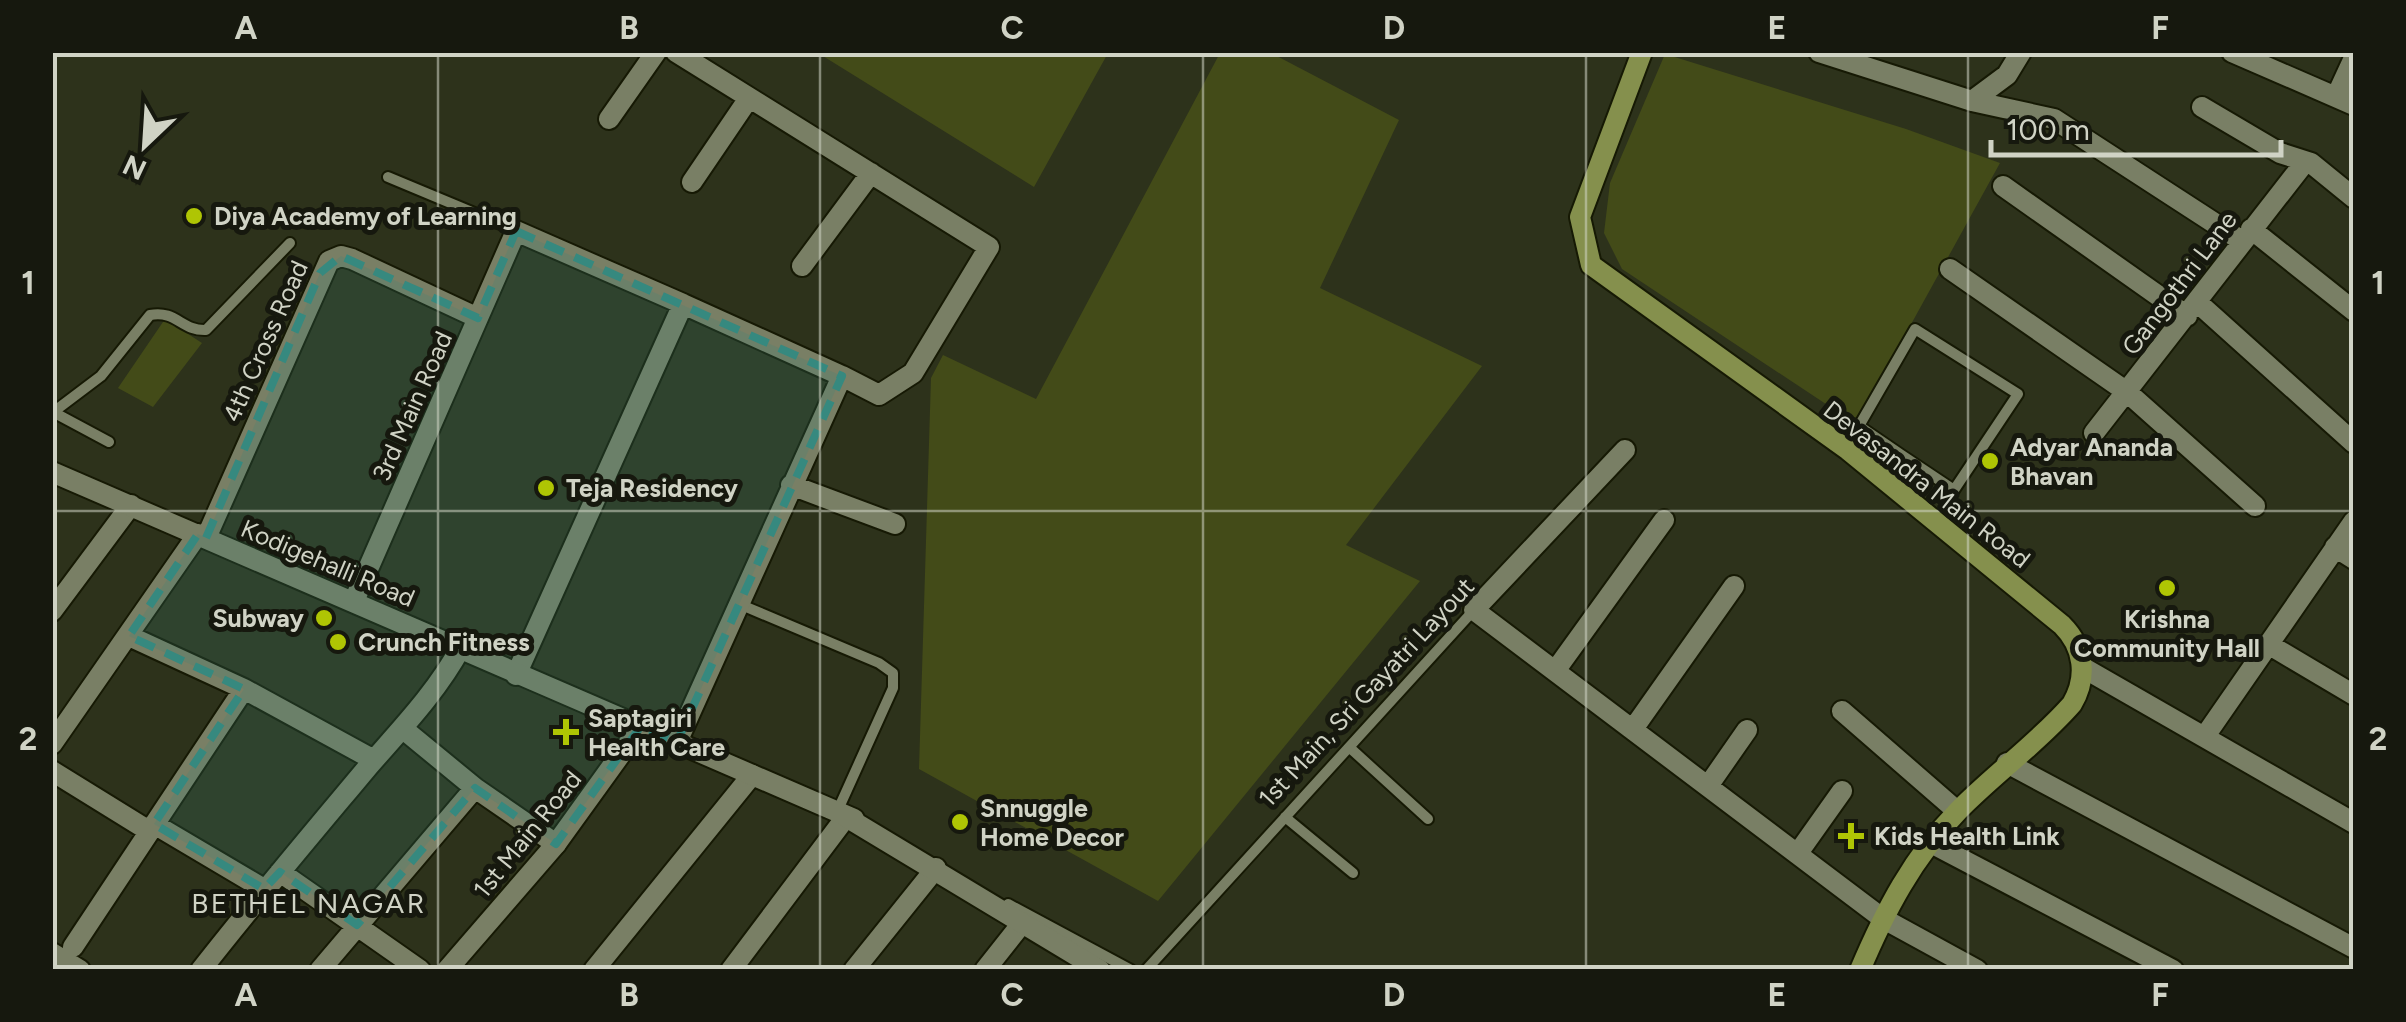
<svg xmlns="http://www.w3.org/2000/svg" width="2406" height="1022" viewBox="0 0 2406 1022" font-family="Figtree,sans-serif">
  <rect width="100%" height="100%" fill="#2d321b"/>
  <path fill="#434b18" d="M818,53H1108L1034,187Z
    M1220,53H1271L1399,120L1320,288L1482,366L1346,545L1420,581L1158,901L919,769L931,378L943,355L1036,399Z
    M1665,54L1906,129L2000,163L1856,424L1622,269L1604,233L1610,183Z
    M165,319L202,343L153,407L118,388Z"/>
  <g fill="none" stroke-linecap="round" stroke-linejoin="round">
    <g stroke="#161904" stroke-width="14">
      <path id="service" d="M388,177L515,230
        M53,412L109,442
        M52,413L101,376L150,315C177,310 181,331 206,330L290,243
        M1883,478L1900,454L1859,426L1915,329L2018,394L1954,490L1900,454
        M739,604L879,663L893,673V688L837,812
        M1349,747L1428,819
        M1285,817L1353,873
        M1008,904L1131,970
        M1146,970L1474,610"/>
    </g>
    <g stroke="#161904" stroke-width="24">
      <path id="minor" d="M676,52L989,247L913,373L879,395L842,376
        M1819,52L1972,101L2054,119L2242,241
        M2232,52L2354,105
        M2336,97L2354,58
        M1972,101L2007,75L2021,52
        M2202,107L2280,153L2311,163L2354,198
        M609,119L656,52
        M692,182L749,98
        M2003,186L2187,316
        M2251,229L2354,311
        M802,266L871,173
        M1950,269L2127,392L2255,506
        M2197,302L2354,443
        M2094,433L2305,162
        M1625,450L1474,610L1882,918L1977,970
        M791,485L895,524
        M206,538L329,261L341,256L352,259L478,318
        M2335,547L2354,559
        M354,601L516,231L683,304L516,675
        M52,611L131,505
        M129,636L244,689L374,760
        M2268,644L2354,695
        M2082,667L2354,823
        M1555,671L1664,520
        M1842,711L1957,811
        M402,728L475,788L556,844
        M1633,729L1734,586
        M2205,736L2354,521
        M677,742L842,376L683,304
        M52,744L198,534
        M2007,763L2354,948
        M52,771L149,831
        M1708,786L1747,730
        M154,824L264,889
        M1929,842L2173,970
        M1798,853L1842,791
        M280,872L420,970
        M73,947L244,689
        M52,953L80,970
        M201,970C255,901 311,835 367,768C400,730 437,692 461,647
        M320,970L475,788
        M594,970L752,775
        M731,970L846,817
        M854,970L936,868
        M985,970L1023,922"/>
    </g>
    <g stroke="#161904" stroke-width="24">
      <path id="tertiary" d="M52,472L854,819L846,817L1100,970
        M447,970L556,844L641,726"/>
    </g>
    <g stroke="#161904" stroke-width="24">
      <path id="secondary" d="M1642,52L1580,217L1591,265L1848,450L2062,625C2084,647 2088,677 2072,704C2038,743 1994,774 1958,811C1913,857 1885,911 1860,970"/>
    </g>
    <use href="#service" stroke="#797f65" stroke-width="10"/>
    <use href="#minor" stroke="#797f65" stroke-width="20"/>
    <use href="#tertiary" stroke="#797f65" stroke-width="20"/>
    <use href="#secondary" stroke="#85904d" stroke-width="20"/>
  </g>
  <path fill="#36897f" fill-opacity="0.2" stroke="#36897f" stroke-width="8" stroke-dasharray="20 12" stroke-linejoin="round" d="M516,231L842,376L677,742L641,726L556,844L475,788L357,925L280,872L264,889L154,824L244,689L129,636L198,534L206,538L320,273L341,256L478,318Z"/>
  <path fill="none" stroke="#d0d3c5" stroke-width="2.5" stroke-opacity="0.55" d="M438,52V970M820,52V970M1203,52V970M1586,52V970M1968,52V970M52,511H2354"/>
  <g fill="#afc504" stroke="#16180e" stroke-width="4">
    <circle cx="194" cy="216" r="10"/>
    <circle cx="1990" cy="461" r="10"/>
    <circle cx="546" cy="488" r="10"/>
    <circle cx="2167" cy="588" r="10"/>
    <circle cx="324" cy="618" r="10"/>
    <circle cx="338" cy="642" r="10"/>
    <path d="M561 717h10v10h10v10h-10v10h-10v-10h-10v-10h10z"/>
    <circle cx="960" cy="822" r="10"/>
    <path d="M1846 821h10v10h10v10h-10v10h-10v-10h-10v-10h10z"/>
  </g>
  <g text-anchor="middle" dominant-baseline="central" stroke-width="10" stroke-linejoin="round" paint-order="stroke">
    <g font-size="25" font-weight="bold" fill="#d0d3c5" stroke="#16180e" text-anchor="start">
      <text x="214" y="216">Diya Academy of Learning</text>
      <text x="2010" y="447">Adyar Ananda<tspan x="2010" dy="29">Bhavan</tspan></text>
      <text x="566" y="488">Teja Residency</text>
      <text x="304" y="618" text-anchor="end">Subway</text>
      <text x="2167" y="619" text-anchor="middle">Krishna<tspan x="2167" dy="29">Community Hall</tspan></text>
      <text x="358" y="642">Crunch Fitness</text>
      <text x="588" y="718">Saptagiri<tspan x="588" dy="29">Health Care</tspan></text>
      <text x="980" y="808">Snnuggle<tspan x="980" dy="29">Home Decor</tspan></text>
      <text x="1874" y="836">Kids Health Link</text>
    </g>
    <g font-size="25" fill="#d0d3c5" stroke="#16180e">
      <text transform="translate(2179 283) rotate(-53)">Gangothri Lane</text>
      <text transform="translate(265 341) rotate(-66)">4th Cross Road</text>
      <text transform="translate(412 406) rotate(-66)">3rd Main Road</text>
      <text transform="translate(1927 484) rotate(38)">Devasandra Main Road</text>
      <text transform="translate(328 563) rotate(23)">Kodigehalli Road</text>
      <text transform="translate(1366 692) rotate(-47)">1st Main, Sri Gayatri Layout</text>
      <text transform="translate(527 834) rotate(-51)">1st Main Road</text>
    </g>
    <g font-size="28" letter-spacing="2.5" fill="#d0d3c5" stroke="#16180e">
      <text x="309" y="903">BETHEL NAGAR</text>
    </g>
  </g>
  <rect width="2406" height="1022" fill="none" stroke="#16180e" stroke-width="110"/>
  <g transform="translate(145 145) rotate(205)" stroke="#16180e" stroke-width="8" paint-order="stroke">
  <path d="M0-8L18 38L0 25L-18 38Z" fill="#d0d3c5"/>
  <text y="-15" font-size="28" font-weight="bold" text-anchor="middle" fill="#d0d3c5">N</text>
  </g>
  <path d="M1991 140v15h290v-15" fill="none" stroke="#d0d3c5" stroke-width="5"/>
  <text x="2006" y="140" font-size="30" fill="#d0d3c5" stroke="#16180e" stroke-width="8" paint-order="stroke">100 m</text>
  <rect x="55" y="55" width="2296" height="912" fill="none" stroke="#d0d3c5" stroke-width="4"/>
  <g font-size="32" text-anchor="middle" font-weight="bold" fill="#d0d3c5">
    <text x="246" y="39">A</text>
    <text x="629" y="39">B</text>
    <text x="1012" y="39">C</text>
    <text x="1394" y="39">D</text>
    <text x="1777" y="39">E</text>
    <text x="2160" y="39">F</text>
    <text x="28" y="294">1</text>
    <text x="2378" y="294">1</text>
    <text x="28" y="750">2</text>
    <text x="2378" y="750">2</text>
    <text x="246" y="1006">A</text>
    <text x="629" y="1006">B</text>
    <text x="1012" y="1006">C</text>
    <text x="1394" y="1006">D</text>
    <text x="1777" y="1006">E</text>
    <text x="2160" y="1006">F</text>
  </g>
</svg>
